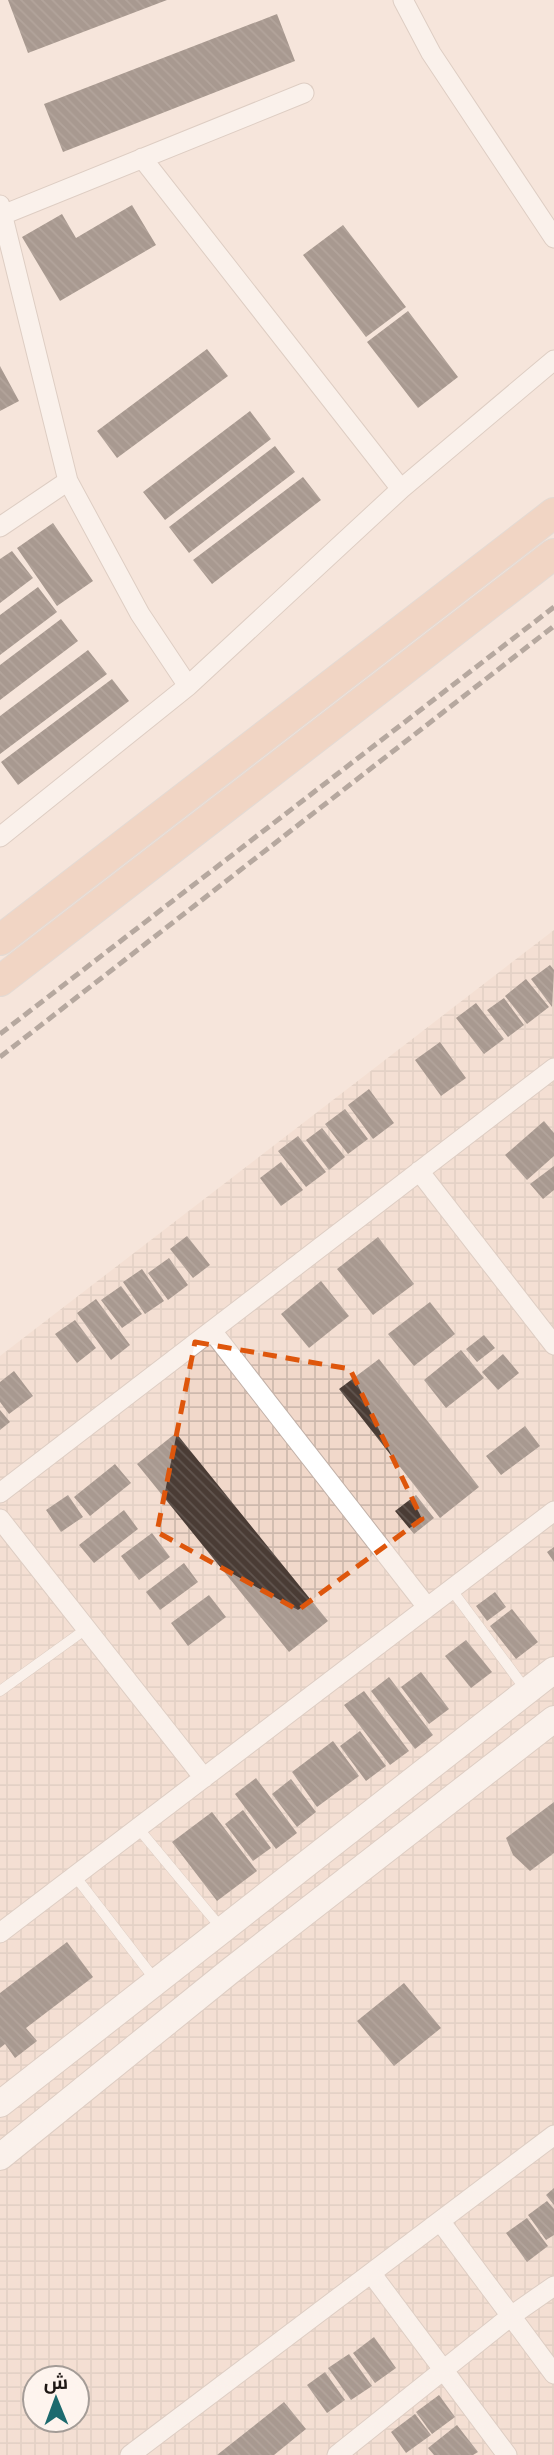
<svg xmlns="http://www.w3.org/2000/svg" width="554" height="2455" viewBox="0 0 554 2455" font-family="Roboto,Cairo,sans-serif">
  <defs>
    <pattern id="industrial-grid" width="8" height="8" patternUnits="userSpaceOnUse" patternTransform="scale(1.75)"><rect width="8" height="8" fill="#f1d8ca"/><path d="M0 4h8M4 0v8" fill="none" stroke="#ceb9ad"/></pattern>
    <pattern id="building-back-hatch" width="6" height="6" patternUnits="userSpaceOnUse" patternTransform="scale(1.75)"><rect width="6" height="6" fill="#4a3c35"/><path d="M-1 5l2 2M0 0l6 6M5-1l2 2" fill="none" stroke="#61554f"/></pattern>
  </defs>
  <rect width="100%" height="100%" fill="#f6e5db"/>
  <path fill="url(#industrial-grid)" fill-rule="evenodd" d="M554,930V2455H0V1356ZM35,2378H77V2420H35Z"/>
  <path fill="url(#building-back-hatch)" d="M8,0H167L28,53Z
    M277,14L295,61L63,152L44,104Z
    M132,205L156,245L60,301L22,237L62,214L76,238Z
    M343,225L406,307L366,337L303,255Z
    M408,311L458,377L418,408L367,342Z
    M207,349L228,376L117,458L97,431Z
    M0,366L19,401L0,411Z
    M250,411L271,439L165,520L143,492Z
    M275,446L295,472L189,553L169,527Z
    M303,477L321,500L212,584L193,560Z
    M53,523L93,581L57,606L17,548Z
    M12,551L33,578L0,603V559Z
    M38,587L57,612L0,655V615Z
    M61,619L78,641L0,700V665Z
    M88,650L107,674L0,754V716Z
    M112,679L129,701L18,785L1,762Z
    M550,965L554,970L552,1007L531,979Z
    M526,979L549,1007L527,1024L505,996Z
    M504,998L524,1025L508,1037L487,1010Z
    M476,1003L504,1039L484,1054L456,1018Z
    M440,1042L466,1078L441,1096L415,1060Z
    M369,1089L394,1123L373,1139L348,1105Z
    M345,1109L368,1139L348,1154L325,1124Z
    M544,1121L554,1133V1156L527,1180L505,1155Z
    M322,1128L345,1157L329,1170L306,1140Z
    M298,1136L326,1172L306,1187L278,1151Z
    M281,1162L303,1190L281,1206L260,1178Z
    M554,1166V1190L543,1199L530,1184Z
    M187,1236L210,1265L193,1278L170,1249Z
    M378,1237L414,1284L373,1315L337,1269Z
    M169,1258L188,1285L168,1300L148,1273Z
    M142,1269L164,1301L145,1314L123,1282Z
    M321,1281L349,1316L309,1348L281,1314Z
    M121,1286L142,1314L122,1328L101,1300Z
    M96,1299L130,1345L111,1360L77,1313Z
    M430,1302L455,1334L414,1366L388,1334Z
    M75,1320L96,1348L77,1363L55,1334Z
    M484,1335L495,1348L477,1362L466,1349Z
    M461,1350L484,1378L446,1408L424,1380Z
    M503,1354L519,1373L498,1390L482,1372Z
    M379,1359L479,1487L440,1518L339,1389Z
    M14,1371L33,1396L9,1414L0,1402V1382Z
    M0,1410L10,1422L0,1430Z
    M525,1426L540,1446L501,1475L486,1456Z
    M176,1433L328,1621L289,1652L137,1464Z
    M115,1464L131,1483L90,1516L74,1497Z
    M68,1495L83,1517L61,1532L46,1510Z
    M416,1495L434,1518L414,1534L395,1511Z
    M124,1510L138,1529L94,1563L79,1545Z
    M152,1533L170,1557L139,1580L121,1556Z
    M554,1547V1562L547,1552Z
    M184,1563L198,1582L160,1610L146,1592Z
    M495,1592L506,1607L487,1621L476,1606Z
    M209,1595L226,1617L188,1646L171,1623Z
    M512,1609L538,1642L516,1659L490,1626Z
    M466,1640L492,1672L471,1688L445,1656Z
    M421,1672L449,1709L429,1724L401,1687Z
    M389,1677L433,1735L415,1749L371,1691Z
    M364,1691L409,1751L390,1765L344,1705Z
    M360,1731L386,1766L366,1781L340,1746Z
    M333,1741L359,1776L317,1807L292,1772Z
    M256,1778L297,1833L276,1849L235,1794Z
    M291,1779L316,1812L297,1827L272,1794Z
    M554,1802V1853L530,1871L513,1855L506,1838Z
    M243,1810L271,1848L253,1861L225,1824Z
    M212,1812L257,1871L217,1901L172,1842Z
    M67,1942L93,1977L26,2028L37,2041L15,2058L5,2044L0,2048V1993Z
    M404,1983L441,2028L394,2066L357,2021Z
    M554,2188V2205L546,2195Z
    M547,2201L554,2209V2235L546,2240L528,2215Z
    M527,2218L548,2246L527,2262L506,2233Z
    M374,2337L396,2368L375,2383L353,2353Z
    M349,2354L372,2386L351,2400L328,2368Z
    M325,2372L345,2400L327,2413L307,2385Z
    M439,2395L455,2417L432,2434L416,2412Z
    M284,2402L306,2429L274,2455H217Z
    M415,2414L431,2435L406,2453L391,2432Z
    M457,2425L478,2452L473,2455H434L428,2448Z"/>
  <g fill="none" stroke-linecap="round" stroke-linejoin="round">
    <g stroke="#c1b0a7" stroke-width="11">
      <path id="lane" d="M451,1589L526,1690
        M0,1691L86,1629
        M138,1828L222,1929
        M75,1876L156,1981"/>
    </g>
    <g stroke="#c1b0a7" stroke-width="21">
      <path id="street" d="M403,0L431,53L554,238
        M142,158L401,489
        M0,205L68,481L140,614L188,686
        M0,216L304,93
        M0,527L68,481
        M0,837L188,686L401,489L554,360
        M419,1171L554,1345
        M212,1331L427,1607
        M0,1493L554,1068
        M0,1519L204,1778
        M0,1933L554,1511
        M371,2273L507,2455
        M554,2286L511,2316L554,2374
        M130,2455L554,2135
        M337,2455L511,2316L440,2221"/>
    </g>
    <g stroke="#c1b0a7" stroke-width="28">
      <path id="secondary" d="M0,2104L554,1670
        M0,2157L230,1971L554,1719"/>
    </g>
    <g stroke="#cecccb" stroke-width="32">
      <path id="primary" d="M0,940L554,513
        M0,981L554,554"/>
    </g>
    <use href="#lane" stroke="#fff" stroke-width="10"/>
    <use href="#street" stroke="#fff" stroke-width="19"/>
    <use href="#secondary" stroke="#fff" stroke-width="26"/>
    <use href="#primary" stroke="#ecc1a8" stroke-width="30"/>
    <path stroke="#685e58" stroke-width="5" stroke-dasharray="10 5" stroke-linecap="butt" d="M0,1034L554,607
      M0,1057L554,626"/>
  </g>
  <path d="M0 0H554V2455H0ZM195,1342L350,1369L422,1519L298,1610L157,1532Z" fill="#f6e5db" fill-opacity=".55" fill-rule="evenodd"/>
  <path fill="none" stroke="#de560c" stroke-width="5" stroke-dasharray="14 9" stroke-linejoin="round" d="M195,1342L350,1369L422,1519L298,1610L157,1532Z"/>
  <g transform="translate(56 2399) rotate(359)"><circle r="33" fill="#fef4ee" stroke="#a49c97" stroke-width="2"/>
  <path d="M0-5L12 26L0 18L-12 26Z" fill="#1d6a6e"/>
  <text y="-10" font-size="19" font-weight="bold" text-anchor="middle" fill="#1e1714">ش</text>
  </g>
</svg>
